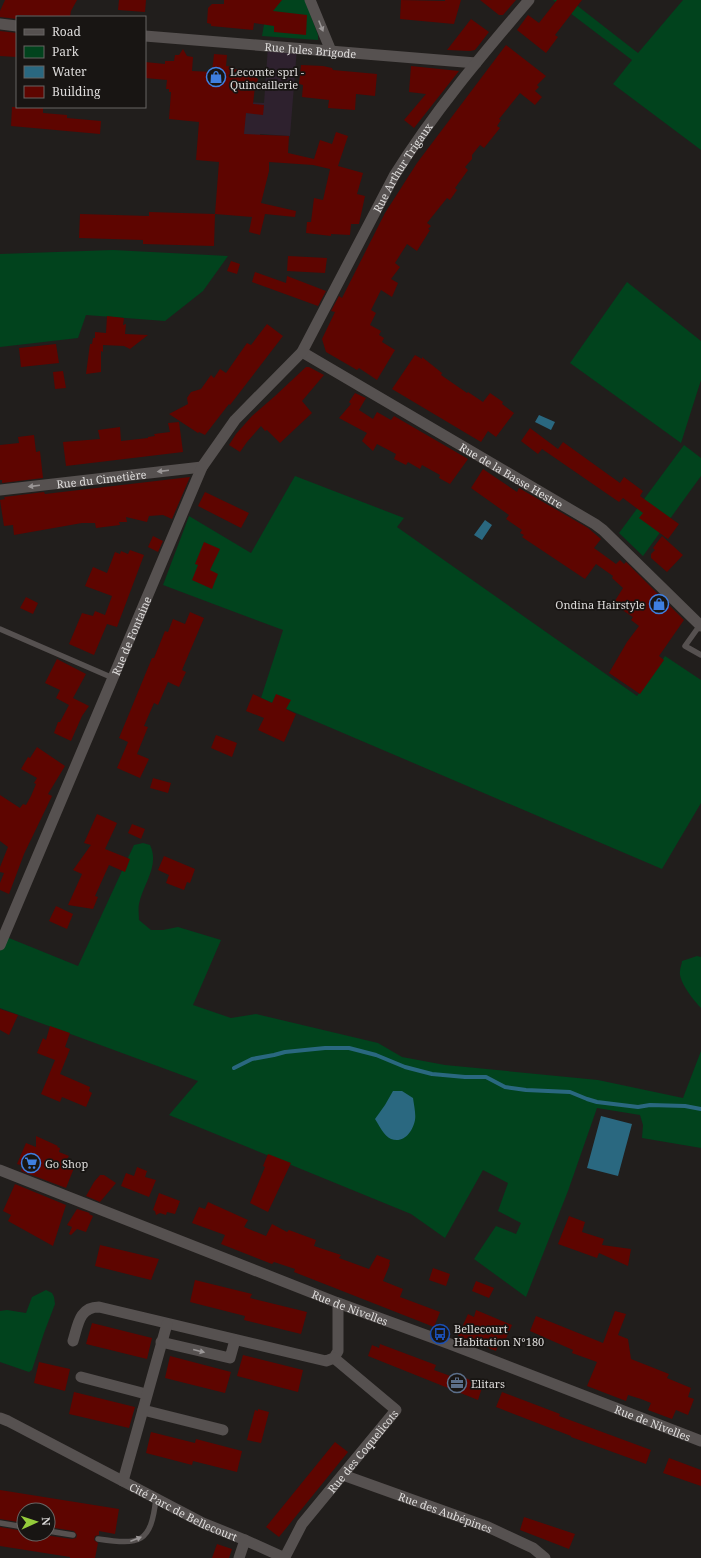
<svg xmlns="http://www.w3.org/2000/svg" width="701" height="1558" viewBox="0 0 701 1558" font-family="'Noto Serif',serif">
  <rect width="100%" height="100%" fill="#211e1c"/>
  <path fill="#2e212e" d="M268,46L297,48L290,136L260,134L258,163L240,161L243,102L264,103Z"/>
  <path fill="#01431d" d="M275,0H305L318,35V40L262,36L266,13Z
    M553,0H570L638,53L683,0H701V150L613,84L632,60Z
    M113,250L228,256L203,291L165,321L86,315L78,338L0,347V254Z
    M627,282L701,341V380L681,443L570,363Z
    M684,445L701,458V476L643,556L619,533Z
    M295,476L404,518L397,527L637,696L665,656L701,680V803L662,869L261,698L283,630L163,585L189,516L251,553Z
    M143,843L150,845C160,866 143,884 139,904C138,909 139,915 139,920L151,930H163L178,927L221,940L193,1005L231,1018L256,1014L378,1043L402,1057L445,1065L598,1080L683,1098L701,1051V1148L642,1138L643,1125L640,1115L597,1108L568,1191L526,1297L474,1259L496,1226L516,1234L521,1223L498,1211L508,1183L483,1170L445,1238L411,1214L169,1115L198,1081L0,1008V945L4,936L78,966L134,845Z
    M697,956L701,957V1008C694,1001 678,981 680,971C680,967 682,964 682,961Z
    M46,1290L52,1293L54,1297L55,1304L44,1333L32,1370L29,1372L0,1362V1311L7,1310L26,1313L32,1297Z"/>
  <path fill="#2a6880" d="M539,415L555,422L551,430L535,422Z
    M485,520L492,525L482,540L474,535Z
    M393,1091H402L413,1098C414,1105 416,1114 415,1120C413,1131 404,1144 391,1139C384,1136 379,1125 375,1119L385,1105Z
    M601,1116L632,1124L618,1176L587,1168Z"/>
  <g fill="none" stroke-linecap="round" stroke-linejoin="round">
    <path stroke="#2a6880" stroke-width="4" d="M234,1068L252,1059L274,1055L285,1052L325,1048H349L376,1055L405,1067L432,1074L465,1077H486L505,1087L526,1090L570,1092L587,1099L597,1102L638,1107L650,1105L685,1106L701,1109"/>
  </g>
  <path fill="#5e0500" d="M5,0H77L71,11L70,17L17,15V19L0,17V11Z
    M119,0H146L145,12L118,10Z
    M224,0H282L273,11L307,15L306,35L274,32V26L254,23L253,30L211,26V24L207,23L208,8L212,4H224Z
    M401,0L445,1V0H461L454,24L400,19Z
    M480,0H516L503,15H499Z
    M557,0H582L555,35L558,37L546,53L517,30L528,15L539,23Z
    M471,19L489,32L475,50L470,51L447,50Z
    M0,31L17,33L16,57L0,56Z
    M506,45L546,76L537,85L539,87L535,91L542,97L535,105L520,93L499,119L501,120L497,126L500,128L484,148L480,145L472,155V159L465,167L468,170L455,188L457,190L450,200L447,198L427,223L431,226L428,229L430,230L417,251L407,244L395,263L400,267L391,279L398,283L392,297L381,290L371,310L376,313L370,325L381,331L379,335L384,338L382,342L395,350L377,380L359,368L357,370L326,352L322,339L335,312L331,311L339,296L342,298L385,213L417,163Z
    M183,49L187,56L193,57L192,71L212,72L214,54L227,55L226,66L234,67L235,69L245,72H255V77L258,79L257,84L255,86L253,104L264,105L263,115L246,113L244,134L289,136L288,153L314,159L320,140L332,144L336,132L348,136L338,166L363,173L357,194L365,196L359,224H351L350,235L331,234V236L306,233L307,222H311L314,198L323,200L330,169L313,165L269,162V171L261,203L296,211L295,217L265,214L260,235L249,232L252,217L215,214L219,162L196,160L199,122L169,119L171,92H169V89H166L167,80L145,78V62L165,64V61H174L175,55H179Z
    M301,65L323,66L332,68L333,70L377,74L375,96L356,94L355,110L328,108L329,100L302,97L303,85L299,84Z
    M411,66L459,71L414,128L404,120L426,94L409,92Z
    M12,107H43V113L67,115V118L101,121L100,134L11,126Z
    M149,212L215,214L214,246L143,244V240L79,238L80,214L149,216Z
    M288,256L327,258L325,273L287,271Z
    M231,261L240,264L237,274L227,271Z
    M255,272L286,283L287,276L326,291L318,306L252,282Z
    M107,316L124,318L123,325L126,324L125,334L148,335L130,349L124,346L103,345V352L101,351V372L86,374L90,344H92L93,338H95V332L106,333Z
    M267,324L283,336L230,405L229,404L205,435L199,432L198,433L169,414L188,404L187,398L191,392L201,389L211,375L214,378L220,369L226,373L247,343L251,345Z
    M56,344L59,363L21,367L19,348Z
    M415,355L422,359V357L442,373L441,375L467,393L468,392L483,402L490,393L503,402L502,404L514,413L496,437L488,431L481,442L392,389Z
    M306,367H309L324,375L302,401L312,413L280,443L267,430L265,431L261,426L247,442L240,452L229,445L236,434L252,416L275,396Z
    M63,371L66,388L55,389L53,372Z
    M355,393L366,398L359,410L373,419L377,412L391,420L394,416L468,459L450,484L439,478L440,475L422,465L420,469L408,462L406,465L394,459L396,454L377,444L373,451L362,441L367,433L339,418L351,404L349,402Z
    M179,422L183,452L66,466L63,442L100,439L98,430L120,427L121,441L148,438V437L155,436L154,434L170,432L168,423Z
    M530,428L558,449L563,442L620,483L624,477L643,491L640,496L679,524L668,539L639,518L643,513L623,498L619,502L542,449L538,454L521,441Z
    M34,435L36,452L40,451L43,478L2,483V480H0V445L19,443L18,437Z
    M483,469L517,492L519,488L588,528L601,539L594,548L616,564L620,560L624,564L626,562L684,620L659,656L664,660L640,694L609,673L627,642L639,626L631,620L633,617L613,604L623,588L612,578L613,576L596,564L585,579L522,537L524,535L520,533L522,530L506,519L509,515L471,488Z
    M190,477L172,519L163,515L149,516L147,522L126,517L127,522H119L120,525L96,528L95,523H82L14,535L13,525L4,526L0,500L5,499L4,497L44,492L45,494Z
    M205,492L249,513L241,528L198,506Z
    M153,536L163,541L158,552L148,547Z
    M662,536L683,555L667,572L651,558V554L655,550L653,548Z
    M204,542L220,549L210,570L218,574L212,589L192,580L198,565L195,564Z
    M130,550L144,555L117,627L107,624L94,655L69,644L82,613L93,616L95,611L105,615L112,596L85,586L93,567L107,573L115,552L120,554L121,551L128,554Z
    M26,597L38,603L33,614L20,608Z
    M190,612L204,618L182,670L186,672L179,687L168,682L158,705L154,703L144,726L148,727L137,754L149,759L140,778L117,768L128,742L119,738L152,658H154L165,631L168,632L173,619L185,624Z
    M57,659L86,674L73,698L89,706L82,716L71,741L54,733L58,722H60L69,705L56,698L60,690L45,683Z
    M253,694L272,703L276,694L291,700L286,709L296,714L284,742L258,730L264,718L246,711Z
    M216,735L237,743L232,757L211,748Z
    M37,747L65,766L48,794L52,796L24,854L9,894L0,890V883L4,873L0,872V867L8,847L0,841V795L20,808L23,804L26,805L31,796L36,784L34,783L37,778L21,769L28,757L30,758Z
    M153,778L171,783L168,793L150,788Z
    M97,814L117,823L105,849L130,859L125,872L109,865L95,896L98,897L93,909L68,905L82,874L73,870L91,845L84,843Z
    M132,824L145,829L141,839L128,833Z
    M164,856L195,869L190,883L187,882L184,890L166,883L169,875L158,870Z
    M56,906L73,914L67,929L49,921Z
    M0,1009L18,1015L9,1035L0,1030Z
    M50,1026L70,1033L65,1047L70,1049L60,1074L90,1087L89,1091L92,1093L86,1107L62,1097L60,1102L41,1094L55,1060L37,1053L43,1038L46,1040Z
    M36,1136L58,1146L57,1147L60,1148L59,1152L69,1156L67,1159L76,1163L66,1188L21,1171L23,1166L17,1164L26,1143L36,1147Z
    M268,1154L291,1163L268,1212L250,1203L265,1167L263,1166Z
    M137,1167L147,1171L145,1177L156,1180L149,1197L121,1186L126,1173L134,1176Z
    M100,1175H104L116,1183L100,1202L86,1196L94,1182Z
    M15,1184L66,1205L53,1246L8,1221L11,1215L3,1211Z
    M159,1193L180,1201L175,1214L167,1212L166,1215L160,1213L156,1215L155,1211L153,1210Z
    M208,1202L248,1220L244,1227L266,1236L272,1224L287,1232L289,1230L316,1240L314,1246L341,1255L339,1258L369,1269L377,1255L390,1260L389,1264H390L383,1281L403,1289L400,1297L440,1312L434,1327L294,1272L295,1269L274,1262L272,1264L221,1244L225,1235L192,1223L199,1207L205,1209Z
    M77,1209L90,1213L89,1214L93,1216L86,1232L77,1229L71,1235L69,1234L72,1227L67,1225Z
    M569,1216L585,1222L582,1232L604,1239L602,1245L631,1249L628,1266L599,1253L597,1258L558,1244Z
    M100,1245L159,1259L151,1280L95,1266Z
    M433,1268L450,1274L446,1286L429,1280Z
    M195,1280L252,1294L250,1298L307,1312L301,1334L244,1320L245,1316L190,1302Z
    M476,1281L494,1288L489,1298L472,1291Z
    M476,1310L512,1325L504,1343L500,1341L496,1351L458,1336L468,1314L474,1317Z
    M615,1311L626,1314L618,1335L628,1339L631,1359L669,1374L667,1378L691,1388L688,1397L694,1399L688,1415L676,1410L672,1419L648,1410L651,1403L641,1399L628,1395L626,1401L587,1386L597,1362L572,1353L573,1350L530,1331L536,1316L603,1343Z
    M92,1323L152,1338L147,1359L86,1344Z
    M380,1344L436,1365L434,1370L453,1377L455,1374L483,1385L478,1400L368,1356L372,1345L379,1348Z
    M243,1355L303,1370L298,1392L237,1376Z
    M170,1356L231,1372L225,1393L165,1378Z
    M39,1362L70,1369L65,1391L34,1383Z
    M74,1392L135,1407L129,1428L69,1414Z
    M502,1392L560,1414L559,1416L651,1450L646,1464L571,1437V1436L496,1407Z
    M258,1409L269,1412L261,1443L247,1440L255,1410L258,1411Z
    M151,1432L195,1443L196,1439L242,1451L237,1472L193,1461L192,1465L146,1453Z
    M335,1442L348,1452L279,1537L266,1527Z
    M669,1458L701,1470V1486L663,1473Z
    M0,1490L119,1509L115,1534L99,1531V1535L95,1536L94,1540L98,1543L95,1558H70V1557L0,1546V1527L24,1531V1534H37L72,1539L76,1538L77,1535L74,1531L48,1527V1510H24V1523L0,1519Z
    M524,1517L575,1534L569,1549L520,1530Z
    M217,1544L232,1549L229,1558H212Z"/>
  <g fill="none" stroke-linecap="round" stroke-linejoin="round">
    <path stroke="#565150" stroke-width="5.5" d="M700,625L685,646L701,655
      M0,629L113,678
      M0,1523L24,1527
      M48,1531L73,1535
      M98,1539C140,1545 151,1544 156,1498"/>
    <g stroke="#565150" stroke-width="11">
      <path d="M310,0L331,51"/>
      <path d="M0,24L17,26"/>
      <path id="s1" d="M145,36L476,63"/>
      <path id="s2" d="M302,352L595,524L603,530L701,626"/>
      <path id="s3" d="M0,490L202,467"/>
      <path id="s4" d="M0,945L202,467L235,420L302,352L394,176C433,113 481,56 529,0"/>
      <path id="s5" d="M0,1170L338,1303L450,1344L701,1441"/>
      <path d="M73,1341C78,1325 79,1307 99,1307L326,1361L334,1358L338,1351V1303"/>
      <path d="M161,1342L230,1358L235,1340"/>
      <path d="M81,1377L146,1394"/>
      <path d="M143,1410L223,1430"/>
      <path id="s6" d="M0,1418L8,1421L203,1523L245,1540"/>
      <path id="s7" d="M343,1475L488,1527L533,1548L545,1558"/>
      <path d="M123,1481L167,1324"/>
      <path id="s8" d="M285,1557L302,1524L396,1410L334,1358"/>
      <path d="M239,1558L245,1540L285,1558"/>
    </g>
  </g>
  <defs><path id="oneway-solid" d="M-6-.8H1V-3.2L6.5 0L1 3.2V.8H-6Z"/></defs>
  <g fill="#9a9696">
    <use href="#oneway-solid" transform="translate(321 26) rotate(68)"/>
    <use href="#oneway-solid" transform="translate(163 471) rotate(173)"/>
    <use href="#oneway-solid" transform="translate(34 486) rotate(173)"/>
    <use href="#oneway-solid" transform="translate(199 1351) rotate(14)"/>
    <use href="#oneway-solid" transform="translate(136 1539) rotate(-21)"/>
  </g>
  <defs>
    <g id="shop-ring" transform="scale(1)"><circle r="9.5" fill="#181513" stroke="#3f7fe0" stroke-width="1.5"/><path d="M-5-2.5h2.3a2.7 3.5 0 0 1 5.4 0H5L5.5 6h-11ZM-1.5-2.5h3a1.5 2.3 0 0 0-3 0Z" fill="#3f7fe0"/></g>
    <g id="supermarket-ring" transform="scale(1)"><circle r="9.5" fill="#181513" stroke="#3f7fe0" stroke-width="1.5"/><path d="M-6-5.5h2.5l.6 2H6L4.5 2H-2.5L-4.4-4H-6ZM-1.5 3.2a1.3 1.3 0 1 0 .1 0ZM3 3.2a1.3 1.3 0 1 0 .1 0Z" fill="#3f7fe0"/></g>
    <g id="bus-ring" transform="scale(1)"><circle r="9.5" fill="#181513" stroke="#1a4fb4" stroke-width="1.5"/><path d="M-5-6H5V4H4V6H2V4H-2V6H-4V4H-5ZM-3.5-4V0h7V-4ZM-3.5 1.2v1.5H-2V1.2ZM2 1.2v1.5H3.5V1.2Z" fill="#1a4fb4"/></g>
    <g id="office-ring" transform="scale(1)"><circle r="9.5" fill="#181513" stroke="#5c6f8a" stroke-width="1.5"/><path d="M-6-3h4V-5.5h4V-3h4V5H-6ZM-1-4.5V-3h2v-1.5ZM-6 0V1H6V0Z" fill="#5c6f8a"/></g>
  </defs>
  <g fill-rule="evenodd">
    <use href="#shop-ring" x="216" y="77"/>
    <use href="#shop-ring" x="659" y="604"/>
    <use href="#supermarket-ring" x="31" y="1163"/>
    <use href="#bus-ring" x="440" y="1334"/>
    <use href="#office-ring" x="457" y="1383"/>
  </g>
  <g text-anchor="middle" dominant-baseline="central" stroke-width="3.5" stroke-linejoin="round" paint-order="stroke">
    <g font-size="11" fill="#dedcdb" stroke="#181513">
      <text stroke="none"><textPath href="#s1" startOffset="166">Rue Jules Brigode</textPath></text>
      <text stroke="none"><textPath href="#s4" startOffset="882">Rue Arthur Trigaux</textPath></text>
      <text stroke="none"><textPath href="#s2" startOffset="243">Rue de la Basse Hestre</textPath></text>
      <text stroke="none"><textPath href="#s3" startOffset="102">Rue du Cimetière</textPath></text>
      <text stroke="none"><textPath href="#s4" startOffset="336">Rue de Fontaine</textPath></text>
      <text stroke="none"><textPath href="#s5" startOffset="376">Rue de Nivelles</textPath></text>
      <text stroke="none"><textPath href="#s5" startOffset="700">Rue de Nivelles</textPath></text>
      <text stroke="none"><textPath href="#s8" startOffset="132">Rue des Coquelicots</textPath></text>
      <text stroke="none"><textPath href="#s6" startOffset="206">Cité Parc de Bellecourt</textPath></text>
      <text stroke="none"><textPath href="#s7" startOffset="109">Rue des Aubépines</textPath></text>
    </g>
    <g font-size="11" fill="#dedcdb" stroke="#181513" text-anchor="start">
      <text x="230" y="71">Lecomte sprl -<tspan x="230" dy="13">Quincaillerie</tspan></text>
      <text x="645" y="604" text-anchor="end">Ondina Hairstyle</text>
      <text x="45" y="1163">Go Shop</text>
      <text x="454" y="1328">Bellecourt<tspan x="454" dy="13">Habitation N°180</tspan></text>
      <text x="471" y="1383">Elitars</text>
    </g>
  </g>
  <rect x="16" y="16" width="130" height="92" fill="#181513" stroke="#676563"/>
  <rect x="24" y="29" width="20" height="6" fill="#565150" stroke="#676563"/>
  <text x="52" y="36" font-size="12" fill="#dedcdb">Road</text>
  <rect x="24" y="46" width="20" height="12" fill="#01431d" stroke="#676563"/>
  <text x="52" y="56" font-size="12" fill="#dedcdb">Park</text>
  <rect x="24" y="66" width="20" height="12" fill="#2a6880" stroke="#676563"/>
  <text x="52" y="76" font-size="12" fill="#dedcdb">Water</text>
  <rect x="24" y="86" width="20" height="12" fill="#5e0500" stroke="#676563"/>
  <text x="52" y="96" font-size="12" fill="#dedcdb">Building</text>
  <g transform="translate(36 1522) rotate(87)"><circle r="19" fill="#181513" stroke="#676563"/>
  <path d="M0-3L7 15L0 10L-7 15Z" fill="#95cc3b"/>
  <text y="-6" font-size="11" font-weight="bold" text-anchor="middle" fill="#dedcdb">N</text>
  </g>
</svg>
